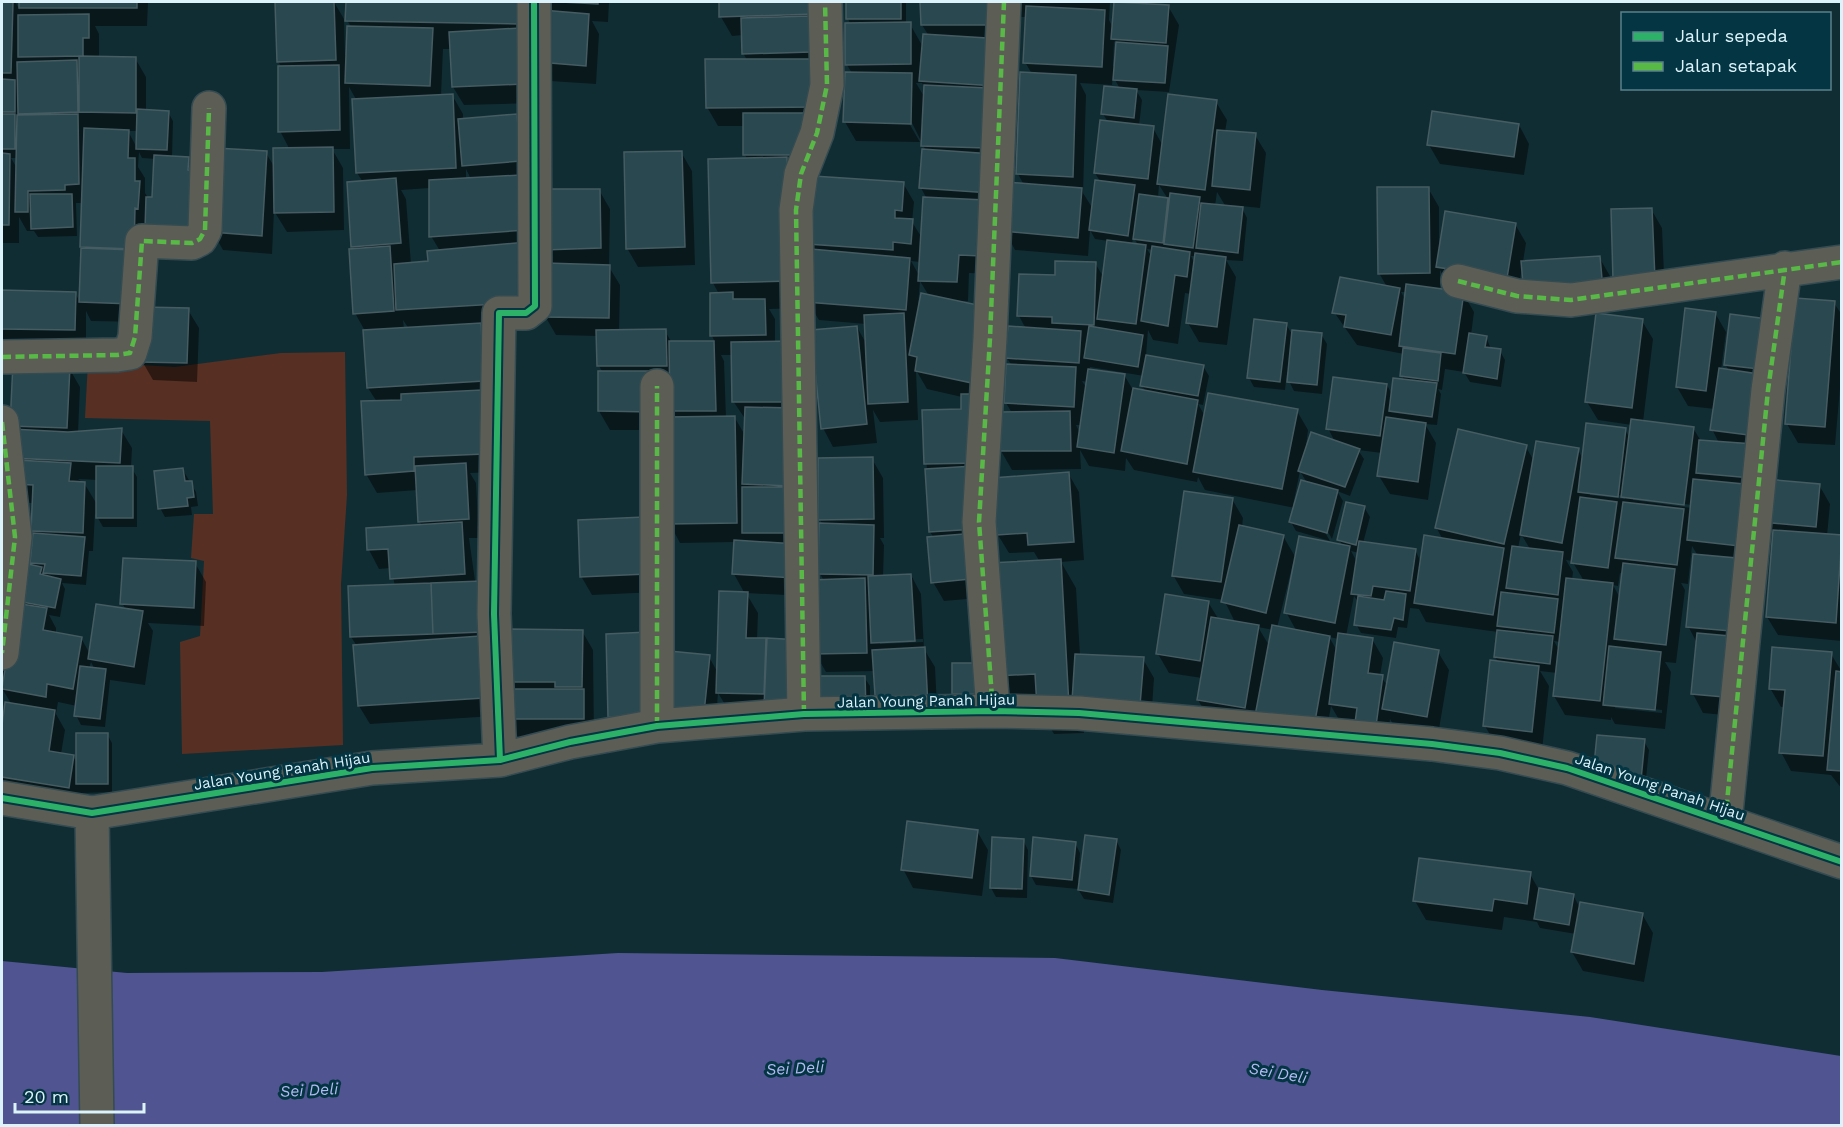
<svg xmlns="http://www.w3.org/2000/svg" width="1843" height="1127" viewBox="0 0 1843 1127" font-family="'Work Sans',sans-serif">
  <rect width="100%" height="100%" fill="#112d34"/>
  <path fill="#573023" d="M345,352L347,495L341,584L343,745L182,754L180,642L200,636L204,561L191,558L194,514H213L210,421L85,418L88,362L175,367L281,353Z"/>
  <path fill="#505491" d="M618,953L1055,958L1322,990L1590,1017L1841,1056V1125H2V961L127,973L322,972Z"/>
  <path fill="#0007" fill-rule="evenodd" d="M2,2H15L20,10V2H148L147,26H95L99,34V58H135L146,77V111L168,112L173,121L172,158H188L196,172L266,153L275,168L290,150L280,131L281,67L278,61L277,2H334L344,19L345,55H348L351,27L347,20V2H534L533,103L464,105L453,87L452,49H443L441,96L452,95L463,114V120L517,116L527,135L540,321L480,324L491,343L494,472L470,473L476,483L479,538H469L494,716L370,724L359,706L357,646L351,637L349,588L395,586L391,568L379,569L369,550L367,530L422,526L420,522L418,490L377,493L366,474L377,402L368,388L365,331L355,313V250L353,246L363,182L357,173V101L349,87L350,149H332L343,168L344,230L287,232L274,211L272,254L223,250L210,227L157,247L143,308L188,310L199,328L197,382L153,380L142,361L143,322L91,321L86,311V348L2,347V292L75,293L80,302L83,203H76L77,236L38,237L34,231H27L19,217V243H2ZM128,131H138L137,148ZM139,152L142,158L156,159L153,198H148L145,193V178L138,167ZM11,158H18V170ZM466,169L471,179L466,180ZM430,188L431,236L440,251L430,262L411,264L406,199L401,190ZM403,320L409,329H404Z
    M547,2H609L608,22L592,21L599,34L596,84L550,81L539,62L553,12Z
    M720,2H823L811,125L805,308L769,309L775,319V343H794L805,596L746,593L758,613L757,640H765L768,646L806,727L729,711L718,693L715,732L676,728L709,657L718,673L745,594L734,574L735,542L680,543L670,524L676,418L672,411L661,430H610L599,411L603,373L599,366L598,336L556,335L545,316L554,265L545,249L599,190L610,209L609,267L620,285L619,332L665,331L672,343L715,342L712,336V294H719L713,283L709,161L748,160L745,155L744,126H718L707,107L747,60L743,53V35L732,36L721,17ZM721,355H733V401L746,420V437L735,418H726L724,361Z
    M848,2H906V24H910L923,47L929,36L922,25V2H1009L992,274L969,273L968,301L956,302L986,308L990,597L944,601L933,582L934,538L930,532L924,411L963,410L962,397L927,389L916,370L918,420L880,422L873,410L877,443L833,447L823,428L857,327L867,345L866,324L819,320L808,302L809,244L903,183L914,202L912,222L922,238L927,199L921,188L926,151L909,117L906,118L920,142L856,141L845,122L846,73H852L847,65L846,25H851L848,19ZM916,83H922L925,88V98ZM911,261L920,262V277ZM920,281L929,296L920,307H918Z
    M1013,2H1110L1109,20L1113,28L1115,2L1168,6L1179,25L1169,92L1136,90L1142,100L1139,126L1153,128L1163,146L1216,102L1227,120L1225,132L1255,135L1266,153L1260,208L1241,206L1247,218L1243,261L1226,260L1236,277L1227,345L1199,342L1188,323L1191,294L1185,293L1178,344L1153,340L1148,330L1146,356L1203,366L1209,376L1203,405L1198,404L1205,416L1297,411L1308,430L1305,455L1335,442L1328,428L1387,385L1393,396L1405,381L1402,376L1404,354L1357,345L1334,312L1387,287L1379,273L1428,188L1439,207V244L1515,224L1526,243L1523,262L1599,257L1610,276L1612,308L1522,268L1517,296L1448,285L1440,270V290L1463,293L1474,312L1471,335L1486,337L1491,349L1500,351L1505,360L1501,387L1470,382L1464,372L1445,369L1442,390L1438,389L1441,394L1437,425L1425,424L1436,443L1428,500L1390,494L1379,476L1382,453L1358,450L1364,459L1350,496L1337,491L1343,501L1332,539L1324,525L1322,527L1330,541L1296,531L1291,522L1295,508L1205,490L1198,477L1197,482L1134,470L1126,458L1125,471L1089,466L1080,450L1081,469L1012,470L1001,451L1012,413L1006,403L1012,366L1007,358L1026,329L1019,316L1056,277L1095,263L1104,278L1109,241L1095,239L1090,230L1088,256L1015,250L1005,231L1024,185L1018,174L1032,74L1025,62L1027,17H1021ZM1114,41L1118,47L1116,66H1113ZM1113,76L1120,89L1103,114L1108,122L1095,173L1101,183L1093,209L1083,193L1086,95L1080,83L1112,85ZM1159,185L1168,199L1158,198ZM1217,192L1226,207L1215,206ZM1133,237L1139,246L1132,245ZM1147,249L1153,250L1152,257ZM1191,256H1196L1195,264ZM1401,292H1407L1406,301ZM1090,367L1144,376L1142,386L1146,392L1133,390L1123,373L1089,371ZM1082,381L1088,382L1087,389ZM1076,425H1081L1080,433ZM1300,471L1307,483L1295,505H1293Z
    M1519,125L1529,144L1524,175L1440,164L1429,145Z
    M681,152L692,171L695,265L638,267L627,248Z
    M1651,209L1662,228L1665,297L1612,211Z
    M1834,303L1842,315V366L1835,445L1798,443L1787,424Z
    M1715,313L1726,332L1721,370L1729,371L1725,364L1774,321L1756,486L1819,485L1830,504L1827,536L1842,537V641L1778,635L1767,617L1774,538L1763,520L1745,717L1703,713L1693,694L1697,643L1688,626L1698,556L1692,546L1688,584L1681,583L1685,590L1676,663L1665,662L1671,672L1665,729L1615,724L1611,717V720L1565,715L1554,696L1557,673L1540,671L1549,686L1542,750L1496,745L1485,726L1499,663L1495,657L1498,632L1426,622L1419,609L1410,608L1407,628L1398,627L1396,638L1361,633L1356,624L1359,603L1354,596L1346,636L1372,639L1383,658L1380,676L1388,686L1438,652L1449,670L1438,735L1395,728L1390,719L1386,751L1341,723L1331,706L1324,745L1209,719L1198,700L1202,678L1169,673L1158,654L1208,602L1219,620L1235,622L1224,600L1184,594L1173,575L1232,499L1243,518L1242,527L1283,536L1296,558L1343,546L1339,540L1364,507L1370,517L1363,543L1415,550L1421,562L1443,540L1436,527L1526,447L1534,461L1578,450L1583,459L1625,429L1630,439L1632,425L1598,420L1587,402L1642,321L1653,339L1643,422L1693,428L1701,441L1719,443L1712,429L1715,409L1688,406L1677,387ZM1590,492L1625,496V499L1590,495ZM1633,497L1692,505V508L1633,500ZM1521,534L1530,549L1518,548ZM1351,551L1359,553L1357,562ZM1566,560L1572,561L1584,581L1572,580L1573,572ZM1293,563H1295L1286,612L1297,632L1277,628ZM1620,573H1623L1620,598L1613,585L1618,586ZM1258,627L1273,630L1270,647ZM1329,637L1339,639L1337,651L1332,642ZM1554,641L1560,642L1559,650ZM1615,705L1662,710V713L1615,708Z
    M1286,324L1293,336L1321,334L1327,344L1322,394L1294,391L1289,381V372H1287L1285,390L1254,387L1249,378Z
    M69,368L80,387L78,433L121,430L132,448L131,467L137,477V527H103L95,513L93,551H89L86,585L62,583L65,589L60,617L49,615L56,628V634L81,638L90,654L126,610L122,603L195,563L206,582L204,626L148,623L153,631L145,685L110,680L105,727L81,725L76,715L77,706L58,702L56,714L65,730L61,754L73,756L77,763L107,734L112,743V792L81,793L79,806L2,787V734L6,704L12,705L3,690L2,707V604L12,617L34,567L32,562L34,503H27L13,429ZM78,479L98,480V506L84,483ZM91,662L95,670L89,669Z
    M872,459L883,478L884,538H880L884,545L883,577L911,575L921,594L924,649L935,667L938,726L875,671L826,672L815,653L824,581L820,574L823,525L820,520ZM923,639V642L880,644V641Z
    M183,470L196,492L198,506L191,507L192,515L165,517L160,508Z
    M1068,473L1079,492L1084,560L1061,562L1076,588L1080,655L1143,659L1154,678L1151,723L1083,719L1084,733L1054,734L1038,707L1013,703L998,676L1040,562L1034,552L1009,553L998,535Z
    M643,518L657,592L592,595L581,576Z
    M582,631L593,650L594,738L518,737L507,718L516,691L511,682Z
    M1831,654L1842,672V789L1831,775L1791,771L1781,752L1785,707H1781L1770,688Z
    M976,665L982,702L959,703L954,693Z
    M864,677L870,686V718H824Z
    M1644,741L1649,750L1645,788L1600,784Z
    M977,831L988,850L982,896L913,888L903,869Z
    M1023,840L1028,850L1027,898L996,897L991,888Z
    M1116,840L1121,850L1113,903L1084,899L1078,889L1036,885L1031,876L1075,843L1080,853L1078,882H1080Z
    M1530,874L1539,890L1573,895L1580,908L1642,914L1653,933L1644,982L1583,971L1572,952L1576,934L1540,928L1537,922L1504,917L1502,930L1426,920L1415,901Z"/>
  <path fill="#294850" stroke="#465c62" stroke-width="1.5" d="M2,2H13L11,73H2Z
    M19,2H137V8H19Z
    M275,2H334L336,60L277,62Z
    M346,2H518V24L345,21Z
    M561,2H598V4Z
    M719,2H813L814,14L719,17Z
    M846,2H901V19H846Z
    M920,2H999L1000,25H921Z
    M1114,2L1169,5L1166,43L1111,39Z
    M1026,6L1105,10L1102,67L1023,63Z
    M542,10L589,14L586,66L538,62Z
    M89,14V38H83V56L18,57V15Z
    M810,16L811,52L742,54L741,18Z
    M911,22V64L845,65V23Z
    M347,26L433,28L430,86L345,83Z
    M521,28L523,84L452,87L449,32Z
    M923,34L987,38L995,86L919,81Z
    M1116,42L1168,46L1165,83L1113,80Z
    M79,56L136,57V113L79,112Z
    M705,59H818V107L706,108Z
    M77,60L78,112L18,114L17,62Z
    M339,65L340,130L278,132V66Z
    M845,72L912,73L911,124L843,122Z
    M1020,72L1076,75L1073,177L1016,174Z
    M2,79L15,80V112H2Z
    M924,85L988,88L986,148L921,146Z
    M1104,86L1137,89L1134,118L1101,114Z
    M453,94L456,168L356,173L352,99Z
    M1168,94L1217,100L1205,190L1157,184Z
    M137,109L169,111L167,150L136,149Z
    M1432,111L1519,124L1514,157L1427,145Z
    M743,113H806L805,155H743Z
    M2,114H15V149H2Z
    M78,114L79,184L65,185V190L28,191V212H15L17,115Z
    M517,114L521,161L462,166L458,119Z
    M1100,120L1154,126L1148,179L1094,173Z
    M84,128L129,130L128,158H135V181H140L138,209L135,208L134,249L80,247Z
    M1217,130L1256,133L1250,190L1212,186Z
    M333,147L334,212L274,213L273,148Z
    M215,148L267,151L262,236L211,232Z
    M922,149L993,154L990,193L919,188Z
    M682,151L685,247L626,249L624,152Z
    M2,153L10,154L9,225H2Z
    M154,155L189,157L188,170L202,171L199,232L145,229L146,197H152Z
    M787,157L791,281L711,283L708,159Z
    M521,175L526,230L429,237V180Z
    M813,176L904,182L902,211L895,210V218L913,219L911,244L893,242V250L807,244Z
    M396,178L401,243L351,247L347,182Z
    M1095,180L1135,185L1128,236L1089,230Z
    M1007,182L1082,188L1078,238L1003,231Z
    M1377,187H1429L1430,273L1378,274Z
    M542,189H600L601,248L543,250Z
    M1170,193L1200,197L1193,248L1164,244Z
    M30,194H72L73,227L31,229Z
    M1139,194L1168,198L1163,243L1133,239Z
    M923,197L985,200L982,256L959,255L957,282L918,281Z
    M1201,203L1243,207L1238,253L1196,248Z
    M1652,208L1655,279L1613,280L1611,209Z
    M1445,211L1516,223L1507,278L1436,267Z
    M1107,240L1146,245L1136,324L1097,319Z
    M527,242L530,302L396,310L394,264L428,261L427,251Z
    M390,246L394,311L353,314L349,249Z
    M1152,246L1190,252L1187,277L1175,275L1168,326L1141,321Z
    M81,248L134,250L132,304L79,302Z
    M811,249L910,258L906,310L806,302Z
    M1195,253L1226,257L1217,327L1186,323Z
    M1600,256L1603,290L1524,295L1521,261Z
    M1055,261L1096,262L1094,325L1052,323V317L1017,316L1019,274L1055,275Z
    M546,263L610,265L609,318L544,317Z
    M1340,277L1400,288L1391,335L1344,327L1346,315L1332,313Z
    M1406,284L1464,292L1455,354L1399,346Z
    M2,290L76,292L75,330L2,329Z
    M733,292V299H765L766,335L710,336V293Z
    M921,293L987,307L972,383L915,371L917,357L909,355Z
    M1795,298L1835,301L1825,427L1785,424Z
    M142,307L189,308L187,363L140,362Z
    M1685,308L1716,312L1706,391L1676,387Z
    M904,313L908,402L868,404L864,315Z
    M1596,313L1643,319L1632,408L1585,402Z
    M1730,314L1775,320L1768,370L1724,365Z
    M1254,319L1287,323L1280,382L1247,378Z
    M481,323L484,381L367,388L363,330Z
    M857,326L867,424L821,429L811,330Z
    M1008,326L1081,331L1079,363L1005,358Z
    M1089,326L1143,335L1138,367L1084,358Z
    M666,329L667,366H597L596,330Z
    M1292,330L1322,333L1317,385L1287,382Z
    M1469,333L1487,336L1485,347L1501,349L1497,379L1463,373Z
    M669,341H714L716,411H670Z
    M795,341V402H732L731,342Z
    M1403,348L1441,353L1438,381L1400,376Z
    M1146,355L1204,365L1198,396L1140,386Z
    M13,363L70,366L67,428L10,426Z
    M1006,364L1076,367L1074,407L1004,403Z
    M1719,368L1765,375L1756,436L1710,430Z
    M1088,369L1125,374L1114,453L1077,447Z
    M598,371H651V412L598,411Z
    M1333,377L1387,384L1380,436L1326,429Z
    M1393,378L1437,383L1432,417L1389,411Z
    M1133,388L1198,400L1187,464L1121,451Z
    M482,390L484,454L414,457V471L365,475L361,401L401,400V394Z
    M1208,393L1298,409L1282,489L1193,472Z
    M961,394H976L978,463L924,464L922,410L961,409Z
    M745,407L793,408L790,486L742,484Z
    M1070,411L1071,451H1000L999,412Z
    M735,416L737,523L668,524L667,417Z
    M1386,417L1426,423L1418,482L1377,476Z
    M1631,419L1694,427L1684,505L1621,497Z
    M1586,423L1626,428L1618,497L1578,492Z
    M122,428L120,463L10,458L12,429L68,432Z
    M1458,429L1527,445L1504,544L1435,528Z
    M1311,432L1360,449L1345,487L1298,471Z
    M1699,440L1754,444L1751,478L1696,473Z
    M1536,441L1579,448L1562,543L1520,535Z
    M873,457L874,519L818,520V458Z
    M16,460L71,463L69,481L85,482L83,533L31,531L33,485L15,484Z
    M466,463L469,519L418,522L415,466Z
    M96,466H133V518H96Z
    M974,466L977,529L929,532L925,469Z
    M183,468L185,481H192L194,497L187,498L188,506L158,509L154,471Z
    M1069,472L1074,542L1028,545L1027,533L997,535L992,478Z
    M1693,479L1754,485L1748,547L1687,540Z
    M1765,479L1820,484L1816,527L1762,522Z
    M1301,480L1338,490L1327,533L1289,522Z
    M742,487H799V533H742Z
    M1184,491L1233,498L1221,582L1172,576Z
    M1580,497L1617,502L1608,568L1571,563Z
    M1346,502L1365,506L1356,545L1337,540Z
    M1623,502L1684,509L1677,565L1615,558Z
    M644,517L647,574L580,577L578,520Z
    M462,522L465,574L390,579L388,549L367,550L366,528Z
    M819,523L874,525L873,575L818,574Z
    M1239,525L1284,535L1266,613L1221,602Z
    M1773,530L1842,535L1836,623L1766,617Z
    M33,533L85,537L81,576L43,573L45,564L30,563Z
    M976,533L980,578L931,583L927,537Z
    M1424,535L1504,548L1493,615L1414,603Z
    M1299,536L1350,546L1335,623L1284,613Z
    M734,540L797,544L795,578L732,574Z
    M1359,541L1416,549L1410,591L1373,586L1371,596L1351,594Z
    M1512,546L1563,552L1558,595L1506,588Z
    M1693,554L1748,559L1742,632L1686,627Z
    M123,558L196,561L194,608L120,604Z
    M1061,559L1069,706L1037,707L1035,674L996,676L990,563Z
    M23,563L42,567L40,574L61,579L55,608L16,601Z
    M1623,563L1675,569L1666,645L1614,639Z
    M911,574L915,641L871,643L868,576Z
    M865,578L867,653L813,654L811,580Z
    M1566,578L1613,583L1600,701L1553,696Z
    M481,581L483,632L433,634L431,583Z
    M431,583L433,634L350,637L348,586Z
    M719,591L748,592L746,638H766L764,694L716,693Z
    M1386,591L1406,594L1403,620L1394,618L1391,630L1354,625L1358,596L1384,600Z
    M1501,592L1558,599L1554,633L1497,626Z
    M1165,594L1209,601L1200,661L1156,654Z
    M15,603L47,608L43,630L82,637L73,689L47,684L46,697L2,689Z
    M96,604L143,611L134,667L88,659Z
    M1211,617L1259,625L1245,708L1197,700Z
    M1272,625L1330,636L1314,727L1255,716Z
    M510,629L583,630L582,687H555V682H509Z
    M1497,630L1553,636L1550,664L1494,657Z
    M648,632L650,716L608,717L606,634Z
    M1338,633L1373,638L1368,673L1383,675L1375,733L1354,730L1357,708L1329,704Z
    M1697,633L1741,637L1735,698L1691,694Z
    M480,636L484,698L358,706L353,645Z
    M767,638L800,640L796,709L764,707Z
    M1394,642L1439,650L1427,717L1382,709Z
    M1609,646L1661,652L1655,710L1603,705Z
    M925,647L928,707L876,710L872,650Z
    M1772,647L1832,652L1823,756L1779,753L1785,690L1769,689Z
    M669,651L710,655L704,713L664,710Z
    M1075,654L1144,657L1140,705L1072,701Z
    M1490,660L1539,666L1532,732L1483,726Z
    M952,663H977V694H952Z
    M80,666L106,669L100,719L74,716Z
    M1836,671L1842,672V771L1827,770Z
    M817,676H865L866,709H817Z
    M505,689H584V719H506Z
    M5,702L55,710L49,751L74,755L69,788L2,777V725Z
    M76,733H108V784H76Z
    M1597,735L1645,739L1641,780L1593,775Z
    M907,821L978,830L972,878L901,870Z
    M1085,835L1117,839L1109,895L1078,890Z
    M992,837L1024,839L1022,889L990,888Z
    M1033,837L1076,842L1072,880L1030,876Z
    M1419,858L1531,872L1527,904L1494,899L1492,911L1413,901Z
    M1539,888L1574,894L1569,925L1534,919Z
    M1580,902L1643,913L1634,964L1571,952Z"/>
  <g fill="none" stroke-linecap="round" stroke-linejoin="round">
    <g stroke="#344b51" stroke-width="36">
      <path id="minor" d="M1458,281L1517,296L1571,300L1842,262
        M2,357L117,355L130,353L135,337L142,241L192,243L200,239L205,230L209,108
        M2,422L15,537L2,653
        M993,711L979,522L990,338L1004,2
        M804,714L796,210L801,174L817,133L827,85L825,2
        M657,726V386
        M500,760L494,614L499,313H526L535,306L534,2
        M2,798L92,813L372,768L500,760L570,742L657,726L804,714L993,711L1079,713L1432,744L1500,753L1567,768L1842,862
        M92,813L97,1126
        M1725,822L1768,390L1785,268"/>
    </g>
    <use href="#minor" stroke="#5c5e56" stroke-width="33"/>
    <path stroke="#58b947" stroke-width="4.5" stroke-dasharray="9 4.5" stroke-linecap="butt" d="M1458,281L1517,296L1571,300L1842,262
      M2,357L117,355L130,353L135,337L142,241L192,243L200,239L205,230L209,108
      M2,422L15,537L2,653
      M993,711L979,522L990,338L1004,2
      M804,714L796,210L801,174L817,133L827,85L825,2
      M657,726V386
      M1725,822L1768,390L1785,268"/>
    <g stroke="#033542" stroke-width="10">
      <path id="cycleway" d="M500,760L494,614L499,313H526L535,306L534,2
        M2,798L92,813L372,768L500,760L570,742L657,726L804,714L993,711L1079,713L1432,744L1500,753L1567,768L1842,862"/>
    </g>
    <use href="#cycleway" stroke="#2db169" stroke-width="6"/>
  </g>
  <g text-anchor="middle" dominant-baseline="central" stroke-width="6" stroke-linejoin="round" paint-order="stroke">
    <g font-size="15" fill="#dcf3fb" stroke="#033542">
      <text transform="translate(926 701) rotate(-1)">Jalan Young Panah Hijau</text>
      <text transform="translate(282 771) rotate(-9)">Jalan Young Panah Hijau</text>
      <text transform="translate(1660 787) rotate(19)">Jalan Young Panah Hijau</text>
    </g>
    <g font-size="16" font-style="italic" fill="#b4b9f3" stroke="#033542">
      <text transform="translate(795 1068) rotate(-3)">Sei Deli</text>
      <text transform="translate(1278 1073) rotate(10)">Sei Deli</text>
      <text transform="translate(309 1090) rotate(-3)">Sei Deli</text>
    </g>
  </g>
  <rect width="1843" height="1127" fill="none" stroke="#dcf3fb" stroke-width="6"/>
  <rect x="1621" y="12" width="210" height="78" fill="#033542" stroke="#5a818c" stroke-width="1.5"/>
  <rect x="1633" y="32" width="30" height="9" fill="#2db169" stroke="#5a818c" stroke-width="1.5"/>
  <text x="1675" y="42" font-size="18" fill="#dcf3fb">Jalur sepeda</text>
  <rect x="1633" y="62" width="30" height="9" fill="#58b947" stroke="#5a818c" stroke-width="1.5"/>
  <text x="1675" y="72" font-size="18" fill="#dcf3fb">Jalan setapak</text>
  <path d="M15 1103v9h129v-9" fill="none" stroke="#dcf3fb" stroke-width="3"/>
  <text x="24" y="1103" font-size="18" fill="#dcf3fb" stroke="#033542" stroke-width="4.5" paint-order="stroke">20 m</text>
</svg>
